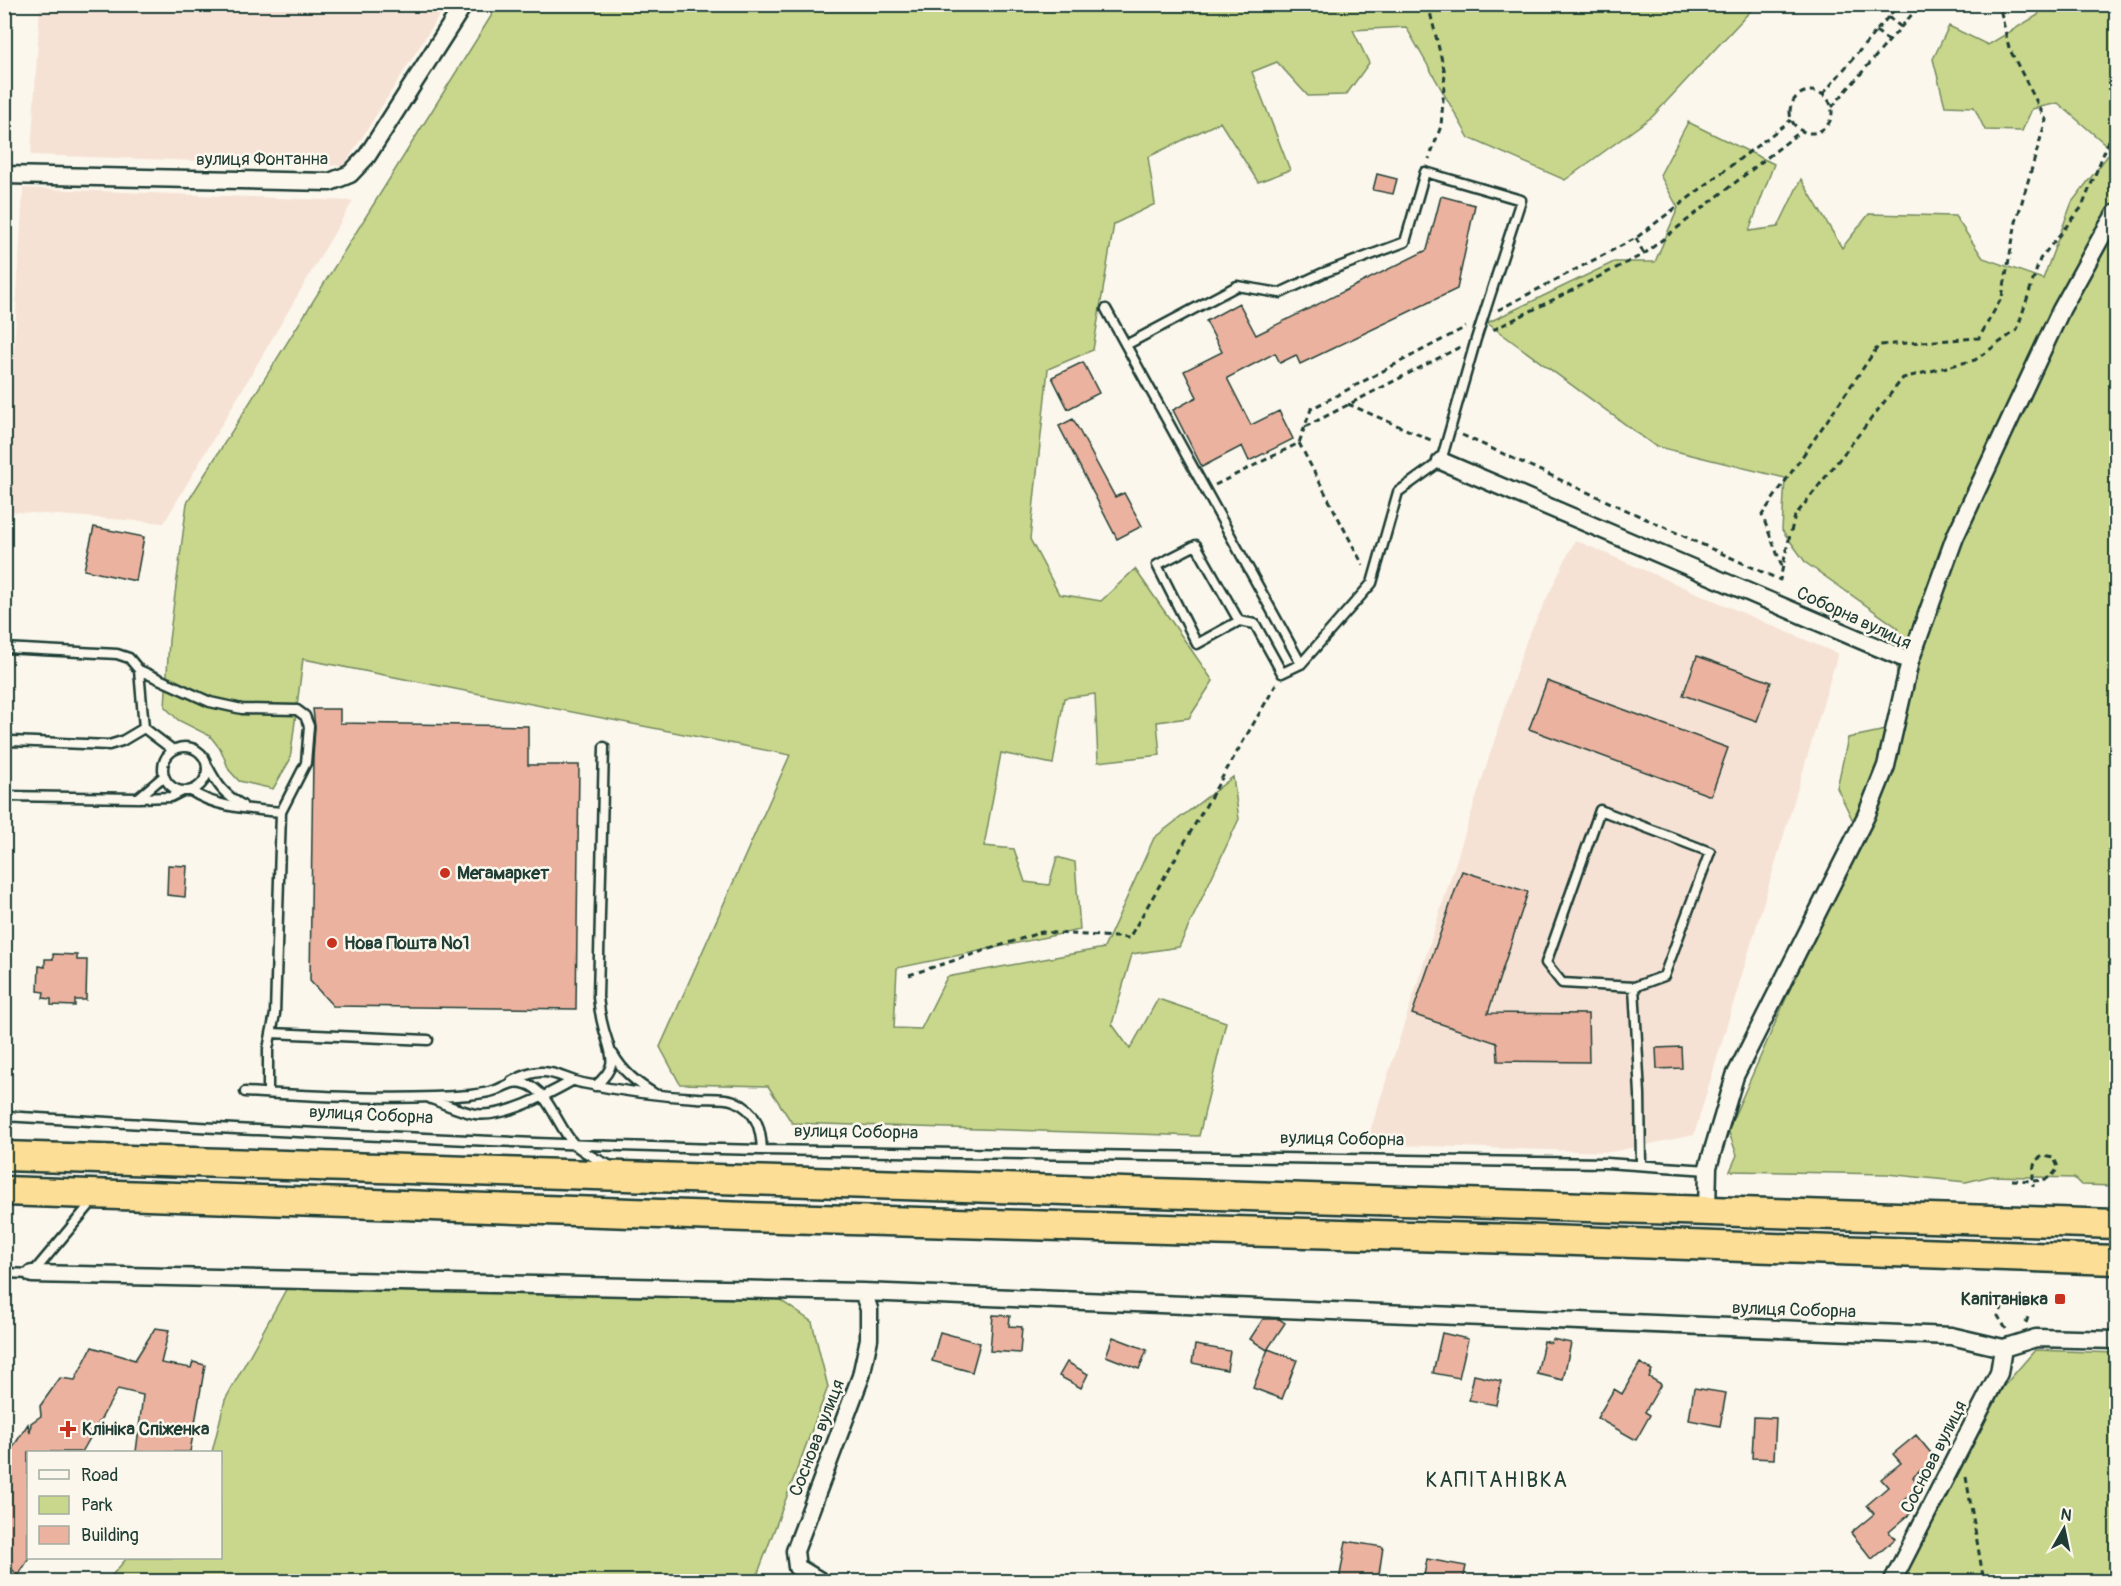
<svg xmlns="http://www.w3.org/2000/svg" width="2121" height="1586" viewBox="0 0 2121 1586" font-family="Pangolin,sans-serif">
  <rect width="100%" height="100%" fill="#fbf7ec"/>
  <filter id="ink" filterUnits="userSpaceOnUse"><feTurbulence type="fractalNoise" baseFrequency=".0167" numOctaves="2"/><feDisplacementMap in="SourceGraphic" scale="12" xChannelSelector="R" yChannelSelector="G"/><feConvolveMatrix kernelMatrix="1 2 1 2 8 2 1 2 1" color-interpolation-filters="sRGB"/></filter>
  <g filter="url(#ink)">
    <path fill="#f6e2d5" d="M40,5V4L446,5L344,166L31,155Z
      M23,188L353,201L164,523L5,511Z
      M1575,540L1838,654L1694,1135L1611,1152L1366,1144L1526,641Z"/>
    <path fill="#c8d78b" stroke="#748a60" stroke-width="1.5" d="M498,5H1756L1653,116L1565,180L1469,138L1406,27L1353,30L1369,63L1346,95L1308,96L1277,62L1252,72L1290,170L1258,182L1220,122L1148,157L1155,204L1114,224L1093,350L1048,369L1030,539L1059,594L1101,601L1135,569L1213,681L1189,718L1157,722L1160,755L1098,762L1095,694L1064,698L1053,764L1001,753L984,846L1014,849L1025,882L1049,885L1057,857L1075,862L1080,930L897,968L894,1028L921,1029L947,977L1104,948L1154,838L1233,777L1239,819L1179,947L1132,954L1112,1024L1130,1049L1158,999L1226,1022L1199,1136L792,1123L768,1086L680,1084L660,1047L790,755L303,659L290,760L273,789L239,781L229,770L221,750L210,736L178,720L165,707L169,640L187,503Z
      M2042,5H2116V1186L2081,1185L2074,1178L1991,1176L1966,1182L1887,1174L1730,1171L1737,1155L1728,1130L1859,833L1837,788L1848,738L1895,728L1898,628L1806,563L1782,530L1785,478L1655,446L1487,323L1614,262H1655L1678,208L1660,175L1688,122L1774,164L1749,231L1778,227L1801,179L1842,248L1869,214L1955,216L1983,258L2043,279L2072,202L2112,150L2058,103L2032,109L2022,131L1985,130L1974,107L1945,106L1933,59L1949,26L1988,45L2038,15Z
      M288,1286L767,1291L812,1322L828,1387L755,1581L106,1582L127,1558H220V1452H212L225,1400Z
      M2035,1350L2116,1353V1581H1903L2003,1387Z"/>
    <path fill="#eab29f" stroke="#1f3d34" stroke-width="1.5" d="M1377,174L1397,179L1393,194L1373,190Z
      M1441,196L1475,205L1457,289L1300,364L1296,355L1280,363L1275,353L1227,378L1251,425L1279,411L1293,439L1249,461L1242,446L1202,467L1173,410L1197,397L1184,371L1222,352L1206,321L1239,303L1256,335L1427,250Z
      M1083,362L1099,393L1068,409L1052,377Z
      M1073,419L1115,497L1124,493L1142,526L1117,539L1059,426Z
      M94,527L144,537L136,581L84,570Z
      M1697,656L1771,682L1757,721L1683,695Z
      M1547,681L1728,748L1711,796L1529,729Z
      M313,709H340V723L528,726V765H579L576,1009L333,1006L310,981L313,758L315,727Z
      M168,865L187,866L185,897L167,895Z
      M1462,871L1528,892L1488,1013L1588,1014L1589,1062L1498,1061L1497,1043L1412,1014Z
      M53,954L77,955V960H87L86,1000H75V1006L51,1005V999L43,998L44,992L38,991L39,966L45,967V959H53Z
      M1681,1047L1682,1068L1657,1069L1656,1048Z
      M993,1315L1010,1316L1009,1326L1022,1327L1020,1353L990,1351Z
      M1263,1319H1279L1285,1323L1267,1350L1250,1339Z
      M155,1328L169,1330L161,1363L191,1368L193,1362L205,1365L190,1452H136L143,1395L118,1389L82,1452H28V1560L18,1576L4,1560V1461L28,1424L30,1433L31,1423L41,1416L40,1406L60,1378L75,1380L92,1347L135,1360Z
      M940,1332L980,1343L972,1372L932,1361Z
      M1442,1333L1468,1339L1459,1378L1433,1373Z
      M1113,1337L1147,1350L1139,1369L1106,1356Z
      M1552,1339L1571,1343L1563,1380L1537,1374L1544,1341L1551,1343Z
      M1195,1345L1230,1351L1227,1370L1192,1363Z
      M1268,1349L1297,1360L1282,1399L1253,1388Z
      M1067,1362L1088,1374L1081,1388L1059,1376Z
      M1640,1363L1652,1370L1649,1377L1661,1384L1645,1412L1650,1415L1636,1440L1597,1418L1614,1389L1622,1394Z
      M1474,1375L1501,1381L1496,1405L1469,1400Z
      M1694,1388L1726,1393L1720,1426L1689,1420Z
      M1754,1417L1776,1418L1774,1459L1752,1458Z
      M1916,1435L1935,1458L1913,1477L1921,1487L1901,1503L1910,1514L1889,1532L1895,1539L1872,1559L1851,1533L1874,1514L1867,1505L1888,1487L1881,1479L1901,1463L1893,1454Z
      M1346,1541L1383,1547L1378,1581H1339Z
      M1427,1559L1466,1566L1463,1581H1423Z"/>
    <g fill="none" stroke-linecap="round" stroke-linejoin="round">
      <g stroke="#1f3d34" stroke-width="13">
        <path id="service" d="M1106,309L1301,664
          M1126,345L1237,286L1280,293L1323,273L1405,242L1425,172L1521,200L1476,339L1441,461L1398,492L1372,583L1301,664L1282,673L1255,624L1239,621L1197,644L1157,565L1196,545L1239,621
          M4,648L117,654L129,658L139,670L144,728L173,750
          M139,670L210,702L242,709L297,710L305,716L309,726L306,763L281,812L275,1014L268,1049V1093
          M4,744L11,741L109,745L122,741L144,728
          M163 769a22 22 0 1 1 44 0a22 22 0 1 1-44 0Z
          M208,767C218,786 224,794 242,805
          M191,791C216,808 251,809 281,812
          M4,796L138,798L171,797L183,791
          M138,798L164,776
          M1634,987L1562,983L1546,963L1600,810L1710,852L1664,976L1634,987L1640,1094L1641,1165
          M271,1033L428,1040
          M613,1054C623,1072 637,1083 655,1094
          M512,1081C522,1077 532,1071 543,1072C557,1072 569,1081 582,1083C621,1091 658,1096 697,1098C708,1099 724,1097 734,1101C756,1110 761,1128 762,1150
          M595,1086C619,1066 612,1057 604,1030C601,1019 599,1008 598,997L604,747
          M245,1092C318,1096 397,1101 469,1095C478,1094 488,1093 496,1090C508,1085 513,1080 526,1084C548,1090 558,1128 574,1144C583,1153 597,1159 609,1165
          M431,1099C445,1104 460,1111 475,1114C505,1118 547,1095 572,1081
          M4,1116C256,1131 509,1144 761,1150C1043,1156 1325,1159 1606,1163L1708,1170
          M4,1273L32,1274L93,1201"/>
      </g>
      <g stroke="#1f3d34" stroke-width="21">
        <path id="minor" d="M4,175L330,182L350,174L367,156L464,4
          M1441,461L1910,661L1886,766L1866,816L1735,1076L1708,1167L1707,1211
          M1910,661L1955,537L2061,310L2103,234L2116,213
          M32,1274L863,1292L1951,1336L2003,1348
          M2003,1348L2036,1338L2116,1340
          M822,1582L797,1567L795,1551L861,1376L869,1339V1309L863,1292
          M1892,1582L1999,1373L2003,1348"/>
      </g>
      <g stroke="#1f3d34" stroke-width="33">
        <path id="trunk" d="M4,1156L2116,1224
          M4,1191L747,1217L1548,1240L2116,1260"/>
      </g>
      <path stroke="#1f3d34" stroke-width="3" stroke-dasharray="6 4.5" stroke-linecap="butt" d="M1428,4L1445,73L1441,126L1429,159
        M2111,4L2116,14
        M1888,17L1901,27
        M1876,31L1889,41
        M1790 112a21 21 0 1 1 42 0a21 21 0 1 1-42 0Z
        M1823,94L1899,4
        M1832,107L1921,4
        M1636,238L1644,254
        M1498,310L1636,238L1791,120
        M1493,330L1644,254L1801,131
        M1348,404L1433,441
        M1305,427L1460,347
        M1462,435L1780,580L1787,547L1795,516L1903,378L1975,360L2017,330L2040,259L2082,207L2116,123
        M1299,443L1363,565
        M1215,485L1299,443L1311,409L1466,327
        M1782,566L1762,515L1879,345L1979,338L2002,297L2016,222L2046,120L2009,48L1999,4
        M909,975L1042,932L1129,938L1277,683
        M2012,1180C2031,1180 2049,1186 2058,1167L2054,1158L2043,1156L2036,1160C2032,1169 2033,1178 2033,1187
        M2026,1323L2029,1314
        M2006,1329L1998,1316L2003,1306L2014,1302L2049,1301
        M1966,1477L1984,1582"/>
      <use href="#service" stroke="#fbf7ec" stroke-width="8"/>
      <use href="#minor" stroke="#fbf7ec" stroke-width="16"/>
      <use href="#trunk" stroke="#fcde96" stroke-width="28"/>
    </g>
  </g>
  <g fill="#c8321e" stroke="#fbf7ec" stroke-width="2">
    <circle cx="445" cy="873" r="6"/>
    <circle cx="332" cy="943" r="6"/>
    <rect x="2054" y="1293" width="12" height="12" rx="3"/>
    <path d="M65 1420h6v6h6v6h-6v6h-6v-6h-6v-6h6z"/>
  </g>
  <g text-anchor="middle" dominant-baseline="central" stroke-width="5" stroke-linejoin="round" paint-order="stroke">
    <g font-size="18" fill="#1f3d34" stroke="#fbf7ec">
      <text x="262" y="159">вулиця Фонтанна</text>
      <text transform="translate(1854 618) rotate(25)">Соборна вулиця</text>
      <text transform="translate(371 1115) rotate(3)">вулиця Соборна</text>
      <text transform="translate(856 1132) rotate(1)">вулиця Соборна</text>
      <text transform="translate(1342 1139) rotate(1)">вулиця Соборна</text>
      <text transform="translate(1794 1310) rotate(2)">вулиця Соборна</text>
      <text transform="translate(817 1438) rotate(-69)">Соснова вулиця</text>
      <text transform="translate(1934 1457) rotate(-63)">Соснова вулиця</text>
    </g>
    <g font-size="18" font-weight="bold" fill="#1f3d34" stroke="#fbf7ec" text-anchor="start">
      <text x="457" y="873">Мегамаркет</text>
      <text x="344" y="943">Нова Пошта №1</text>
      <text x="2048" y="1299" text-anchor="end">Капітанівка</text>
      <text x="82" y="1429">Клініка Спіженка</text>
    </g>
    <g font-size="21" letter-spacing="1.5" fill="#1f3d34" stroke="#fbf7ec">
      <text x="1497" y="1480">КАПІТАНІВКА</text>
    </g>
  </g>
  <rect width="2121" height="1586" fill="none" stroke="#fbf7ec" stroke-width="24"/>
  <rect x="12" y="12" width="2097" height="1562" fill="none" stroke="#1f3d34" stroke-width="2" filter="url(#ink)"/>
  <rect x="27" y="1451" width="195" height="108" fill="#fbf7ec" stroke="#a3ada2" stroke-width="1.5"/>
  <rect x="39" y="1470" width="30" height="9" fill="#fbf7ec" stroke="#a3ada2" stroke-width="1.5"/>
  <text x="81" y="1481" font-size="18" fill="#1f3d34">Road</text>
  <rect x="39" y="1496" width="30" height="18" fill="#c8d78b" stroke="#a3ada2" stroke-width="1.5"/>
  <text x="81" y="1511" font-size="18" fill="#1f3d34">Park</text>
  <rect x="39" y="1526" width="30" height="18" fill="#eab29f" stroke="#a3ada2" stroke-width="1.5"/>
  <text x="81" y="1541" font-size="18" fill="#1f3d34">Building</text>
  <g transform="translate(2064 1529) rotate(9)" stroke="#fbf7ec" stroke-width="4.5" paint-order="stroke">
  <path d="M0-4.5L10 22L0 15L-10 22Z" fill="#1f3d34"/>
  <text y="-9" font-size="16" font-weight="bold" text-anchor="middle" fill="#1f3d34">N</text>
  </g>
</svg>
